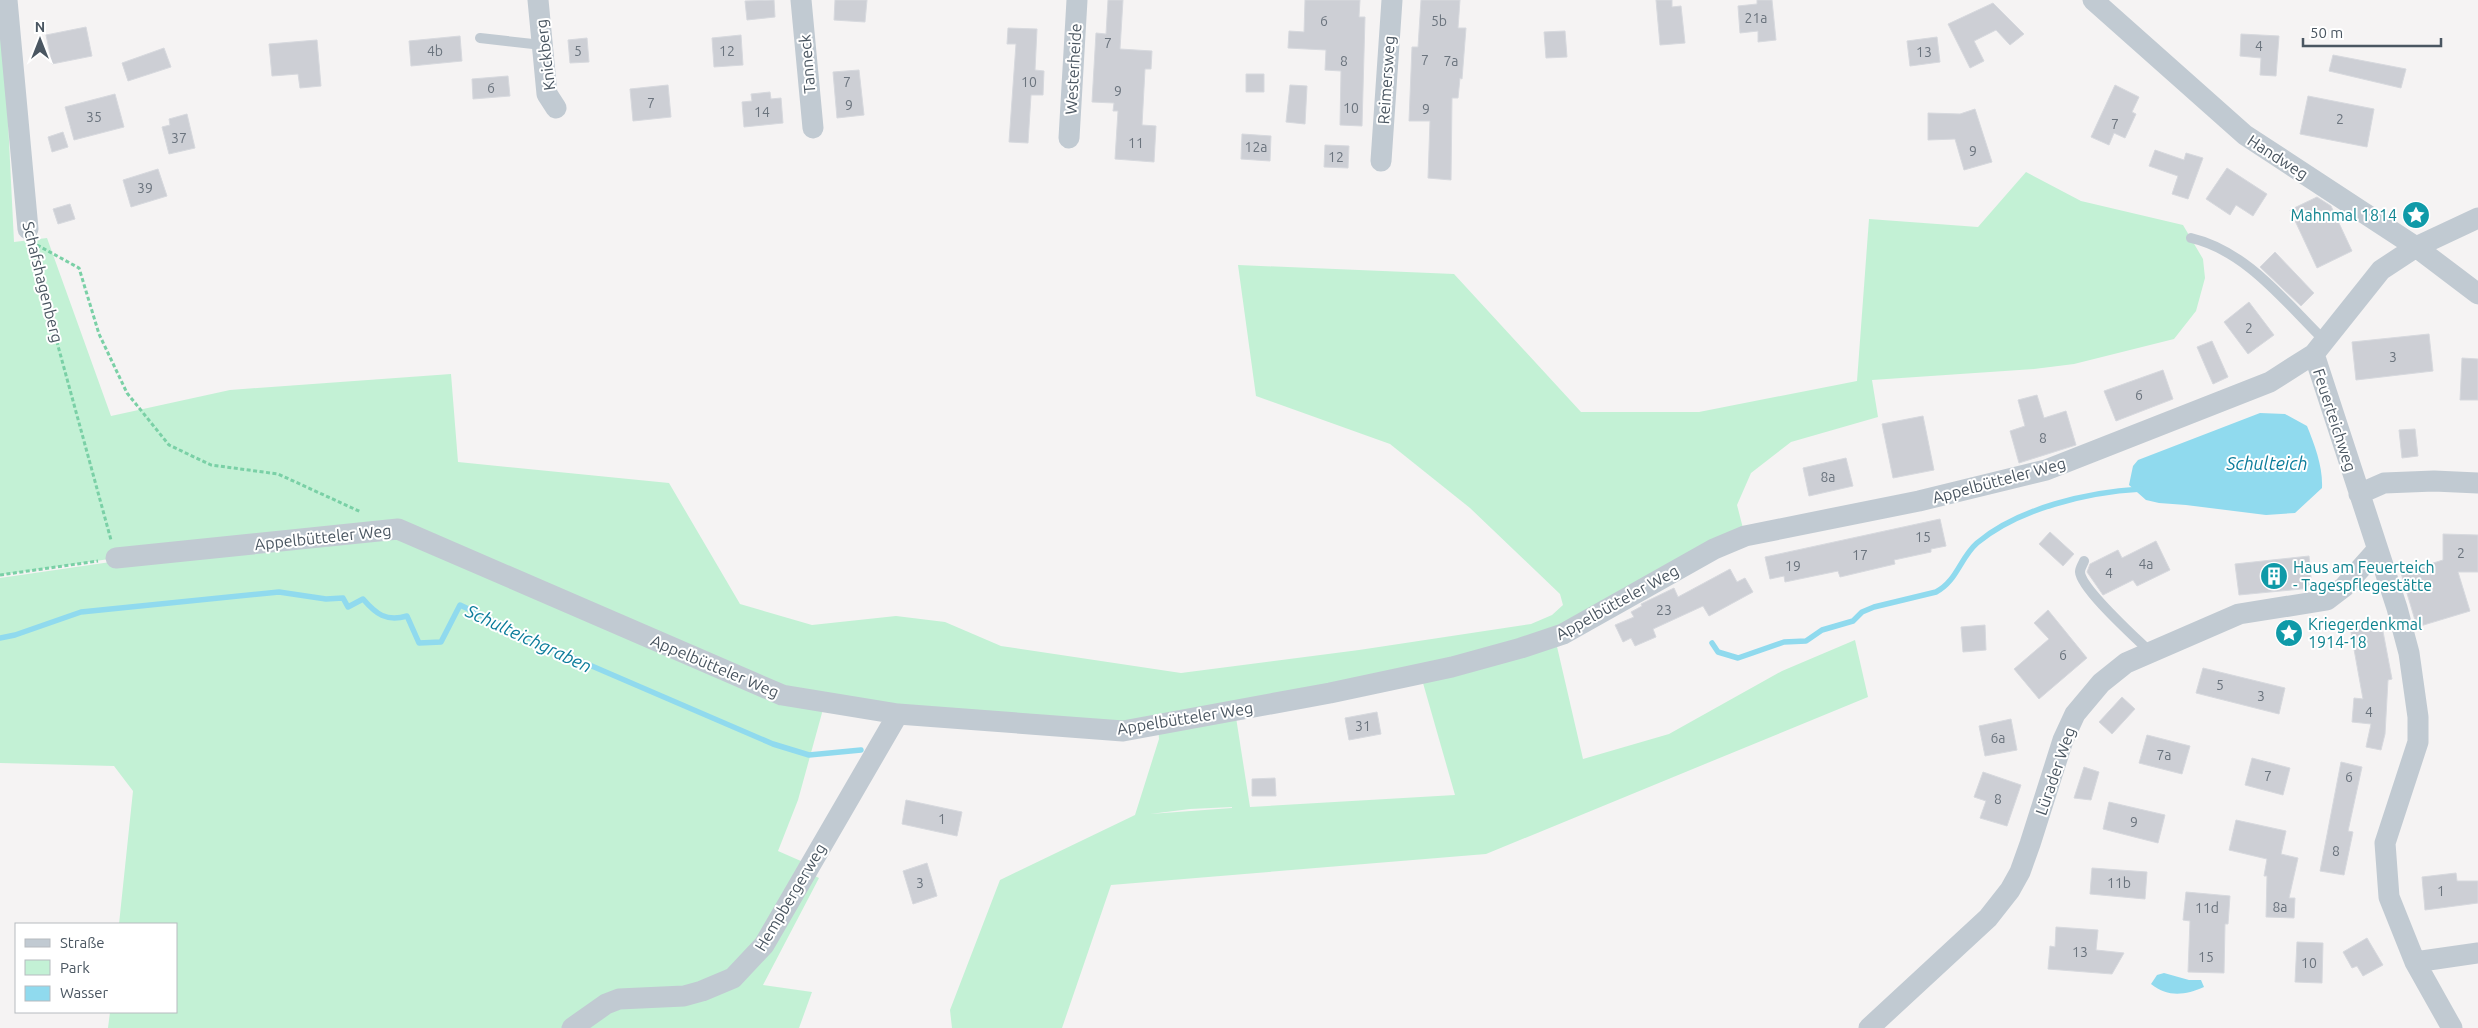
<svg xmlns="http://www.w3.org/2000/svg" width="2478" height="1028" viewBox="0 0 2478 1028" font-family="Ubuntu,sans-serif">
  <rect width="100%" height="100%" fill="#f5f3f3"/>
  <path fill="#c3f1d5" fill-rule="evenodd" d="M0,0H2L14,242L47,238L111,416L230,390L451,374L458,462L669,483L740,604L812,625L896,616L945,622L1001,646L1181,673L1359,650L1531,624L1552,615L1563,605L1560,594L1470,508L1390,444L1256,396L1238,265L1454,274L1581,412H1699L1857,381L1869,219L1978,227L2026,172L2081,201L2183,225L2203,259L2205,278L2196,311L2174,339L2074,364L2034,369L1872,380L1878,417L1791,442L1751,473L1737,505L1745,536L1555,638L1583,759L1669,734L1782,671L1855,640L1868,697L1486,854L1111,885L1062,1028H952L950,1010L1000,880L1135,815L1159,739L1158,725L825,702L798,800L778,851L810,865L807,872L819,878L763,985L812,992L799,1028H108L110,1012H176V924H119L133,791L114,766L0,763V578L173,553L116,558L0,575ZM1421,676L1455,795L1250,807L1235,711ZM1232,807V808L1150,814L1190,809Z"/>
  <path fill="#90daee" d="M2260,413L2285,414L2307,426C2315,446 2323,467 2322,488L2295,513L2266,515L2186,505L2159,503L2146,500L2129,485L2133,466L2138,460Z
    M2164,973L2189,980H2201L2204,987C2185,995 2169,998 2151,984L2157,975Z"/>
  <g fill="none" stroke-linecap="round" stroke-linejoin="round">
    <path stroke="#90daee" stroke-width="5.5" d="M0,638L15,635L81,612L279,592L326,599L343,598L348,607L363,599C376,614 386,622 407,616L419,643L441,642L460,605L557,651L773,744L809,755L861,750
      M1712,643L1718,652L1738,658L1784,642L1806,641L1822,630L1853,621L1862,612L1874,607L1936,592C1957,581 1960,558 1977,543C2019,508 2088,492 2141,489"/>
  </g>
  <path fill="#cdcfd5" stroke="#d7d9de" d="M774,0L775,17L747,20L745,1Z
    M835,0H867L865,22L834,20Z
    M1108,0H1123L1120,49L1152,51L1151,69H1145L1142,125L1156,126L1154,162L1115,159L1118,111H1113L1114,103L1092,102L1096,33L1106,34Z
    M1305,0H1360L1359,17H1365L1362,126L1340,125L1341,71L1325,70L1326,50L1288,48L1289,31L1304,32Z
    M1421,0H1460L1458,28H1466L1462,79L1460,78L1458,98H1452L1451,180L1428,178L1430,121H1409L1412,47H1418Z
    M1656,0H1672V7L1681,6L1685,43L1660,45Z
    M1757,0H1772L1776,40L1758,42V31L1740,33L1738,6L1757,4Z
    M1993,3L2024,34L2010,45L1996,30L1974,41L1984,61L1970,68L1948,24Z
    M86,27L92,56L52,64L46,35Z
    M1008,28L1037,29L1035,70L1044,71L1043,95H1031L1028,143L1009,142L1016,44H1007Z
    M1565,31L1567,57L1546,58L1544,32Z
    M2241,34L2279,36L2276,76L2260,75L2261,58L2240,56Z
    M741,35L743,65L714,67L712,38Z
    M460,36L462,61L411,66L409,41Z
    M1937,37L1940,62L1910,66L1907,41Z
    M587,38L589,62L570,63L568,40Z
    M317,40L321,86L300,88L298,74L272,76L269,44Z
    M164,48L171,67L128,81L122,63Z
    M2333,55L2406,69L2401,88L2329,71Z
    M859,70L864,115L837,118L833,72Z
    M1246,74H1264V92H1246Z
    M508,76L510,96L473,99L472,79Z
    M668,85L671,117L633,121L630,89Z
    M1290,85L1307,86L1305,124L1286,122Z
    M2115,85L2139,97L2132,112L2136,114L2125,138L2114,133L2109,145L2091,137Z
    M770,92L771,99L781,98L783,123L744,127L742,102L752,101L751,94Z
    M115,94L124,127L74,140L65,107Z
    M2308,96L2374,109L2367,147L2300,134Z
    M1975,109L1992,162L1964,170L1955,139L1928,140V113L1960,114Z
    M187,114L195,148L169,154L162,127L170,125L169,119Z
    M63,132L68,147L52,152L48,137Z
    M1242,134L1271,136L1270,161L1241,159Z
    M1325,145L1349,146L1348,168L1324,167Z
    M2155,150L2184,160L2186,153L2203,158L2188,199L2172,194L2178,176L2149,166Z
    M2227,168L2267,194L2253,216L2236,205L2230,215L2206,199Z
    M158,169L167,196L131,207L123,180Z
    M2317,197L2331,206L2352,251L2317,268L2290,210Z
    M70,204L75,219L58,224L53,209Z
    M2275,252L2314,293L2301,306L2260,267Z
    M2249,302L2274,335L2248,354L2224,322Z
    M2429,334L2433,371L2356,380L2352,342Z
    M2212,341L2228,377L2213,384L2197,347Z
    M2462,358L2478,359V400H2460Z
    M2163,370L2173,399L2116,421L2104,391Z
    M2037,395L2044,418L2066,411L2076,445L2019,463L2010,431L2025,426L2018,400Z
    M1923,416L1934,470L1893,478L1882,424Z
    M2415,429L2418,456L2402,458L2399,430Z
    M1846,458L1853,486L1809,496L1803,468Z
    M1940,519L1946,546L1931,549V552L1894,560L1895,564L1840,577L1838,571L1785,582L1784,576L1770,579L1765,557Z
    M2050,532L2074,554L2063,566L2039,544Z
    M2443,534L2478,535V572H2458L2470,611L2417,627L2401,573L2443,560Z
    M2156,541L2170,570L2137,586L2133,580L2103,595L2087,572L2090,564L2118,550L2122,558Z
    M2309,556L2312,588L2239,595L2235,564Z
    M1730,569L1737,582L1745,578L1753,592L1709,616L1703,606L1653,629L1656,637L1635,646L1631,638L1623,642L1615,625L1634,617L1631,612L1642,606L1641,604L1674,588L1678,597Z
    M2048,610L2087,658L2039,699L2014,669L2049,639L2034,623Z
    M2381,621L2392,679L2388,680L2385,734L2381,750L2366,747L2371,724L2352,722L2354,698L2363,699L2350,627Z
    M1985,625L1986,650L1963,652L1961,627Z
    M2203,668L2285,688L2279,714L2196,693Z
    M2122,697L2135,709L2112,734L2099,722Z
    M1377,712L1381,734L1349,740L1345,718Z
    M2011,719L2017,750L1985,756L1979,726Z
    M2147,735L2190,746L2182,774L2139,763Z
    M2252,758L2290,768L2283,795L2245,785Z
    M2341,762L2362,767L2348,831L2353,832L2344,875L2320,871Z
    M2084,767L2099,772L2091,800L2074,798Z
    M1983,772L2021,785L2007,826L1980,818L1986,801L1974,797Z
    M1275,778L1276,796H1252V779Z
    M906,800L962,812L957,836L902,824Z
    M2109,802L2165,815L2158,843L2103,829Z
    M2236,820L2286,831L2281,854L2298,858L2289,898H2295L2294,918L2266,917L2267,876H2264L2267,859L2229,850Z
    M927,863L937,896L913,904L903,871Z
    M2092,868L2147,872L2145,899L2090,894Z
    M2456,873L2457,881H2478V903L2425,910L2422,877Z
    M2186,892L2230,896L2228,924H2225L2224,973L2188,972L2190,921L2183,920Z
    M2056,927L2098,930L2096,950L2124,953L2112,974L2048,969L2050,946L2055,947Z
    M2367,938L2383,965L2363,976L2357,966L2352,968L2343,952Z
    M2297,942L2323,943L2322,983L2295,982Z"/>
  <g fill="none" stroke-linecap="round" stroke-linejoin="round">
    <path stroke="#7ad0a6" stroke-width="3" stroke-dasharray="4 2.5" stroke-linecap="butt" d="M37,245L79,268L99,334L127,393L169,445L211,465L278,474L361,512
      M31,247L111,540
      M0,575L98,561"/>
    <path stroke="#c1cad2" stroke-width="10" d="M480,38L542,45
      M2191,238C2247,251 2285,302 2325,341
      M2084,561C2083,564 2080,568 2080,572C2081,589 2136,638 2149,651"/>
    <path stroke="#c1cad2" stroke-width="21" d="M7,0L28,229
      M538,0L547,94L556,108
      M801,0L813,128
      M2093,0L2245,135L2416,247L2478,294
      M1069,138L1077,0
      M1381,161L1392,0
      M2314,354L2397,608L2409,653L2418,717V742L2385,843L2389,897L2415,962L2452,1028
      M2359,494L2384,483L2434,481L2478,483
      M116,558L398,529L782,695L898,714L1123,731L1330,693L1452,667L1521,648L1563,634L1714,549L1745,536L1919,501L2046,470L2270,382L2314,354L2381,270L2416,247L2478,218
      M2415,962L2478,953
      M572,1028L606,1004L619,999L684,996L702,991L733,978L764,945L898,714
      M1869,1028L1988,918L2010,890L2020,872L2030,844L2063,740L2075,714L2101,683L2126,663L2239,614L2327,600L2344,587L2377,550"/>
  </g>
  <defs>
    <g id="sight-disc" transform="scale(1.4375)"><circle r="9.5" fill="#0f9aa8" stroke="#fff"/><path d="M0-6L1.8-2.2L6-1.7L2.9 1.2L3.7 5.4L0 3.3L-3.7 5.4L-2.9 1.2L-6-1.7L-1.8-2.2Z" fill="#fff"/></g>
    <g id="building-disc" transform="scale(1.4375)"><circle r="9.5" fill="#0f9aa8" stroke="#fff"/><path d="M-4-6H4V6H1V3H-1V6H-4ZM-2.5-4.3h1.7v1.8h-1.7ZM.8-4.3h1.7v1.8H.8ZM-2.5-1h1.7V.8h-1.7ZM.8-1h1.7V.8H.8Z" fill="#fff"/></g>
  </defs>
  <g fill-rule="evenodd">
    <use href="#sight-disc" x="2416" y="215"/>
    <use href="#building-disc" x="2274" y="576"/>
    <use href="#sight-disc" x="2289" y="633"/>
  </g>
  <g text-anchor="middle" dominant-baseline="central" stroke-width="4" stroke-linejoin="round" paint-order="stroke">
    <g font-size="14" fill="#6b747e">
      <text x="1756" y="18">21a</text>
      <text x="1324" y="21">6</text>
      <text x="1439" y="21">5b</text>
      <text x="1108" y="43">7</text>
      <text x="2259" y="46">4</text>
      <text x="435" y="51">4b</text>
      <text x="578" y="51">5</text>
      <text x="727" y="51">12</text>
      <text x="1924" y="52">13</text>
      <text x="1425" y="60">7</text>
      <text x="1344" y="61">8</text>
      <text x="1451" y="61">7a</text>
      <text x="847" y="82">7</text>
      <text x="1029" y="82">10</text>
      <text x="491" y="88">6</text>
      <text x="1118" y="91">9</text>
      <text x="651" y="103">7</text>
      <text x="849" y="105">9</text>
      <text x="1351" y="108">10</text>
      <text x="1426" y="109">9</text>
      <text x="762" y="112">14</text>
      <text x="94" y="117">35</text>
      <text x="2340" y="119">2</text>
      <text x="2115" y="124">7</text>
      <text x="179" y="138">37</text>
      <text x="1136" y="143">11</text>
      <text x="1256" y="147">12a</text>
      <text x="1973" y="151">9</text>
      <text x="1336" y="157">12</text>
      <text x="145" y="188">39</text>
      <text x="2249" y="328">2</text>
      <text x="2393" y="357">3</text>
      <text x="2139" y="395">6</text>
      <text x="2043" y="438">8</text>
      <text x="1828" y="477">8a</text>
      <text x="1923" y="537">15</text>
      <text x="2461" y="553">2</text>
      <text x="1860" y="555">17</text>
      <text x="2146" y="564">4a</text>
      <text x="1793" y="566">19</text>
      <text x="2109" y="573">4</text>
      <text x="1664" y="610">23</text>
      <text x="2063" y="655">6</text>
      <text x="2220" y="685">5</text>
      <text x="2261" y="696">3</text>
      <text x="2369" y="712">4</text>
      <text x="1363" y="726">31</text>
      <text x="1998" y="738">6a</text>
      <text x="2164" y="755">7a</text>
      <text x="2268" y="776">7</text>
      <text x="2349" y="777">6</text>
      <text x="1998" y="799">8</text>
      <text x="942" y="819">1</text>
      <text x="2134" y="822">9</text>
      <text x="2336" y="851">8</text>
      <text x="920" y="883">3</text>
      <text x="2119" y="883">11b</text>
      <text x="2441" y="891">1</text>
      <text x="2280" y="907">8a</text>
      <text x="2207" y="908">11d</text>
      <text x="2080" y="952">13</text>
      <text x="2206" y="957">15</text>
      <text x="2309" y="963">10</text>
    </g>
    <g font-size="16" fill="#4a5661" stroke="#fff">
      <text transform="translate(545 55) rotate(-97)">Knickberg</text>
      <text transform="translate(807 64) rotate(-95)">Tanneck</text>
      <text transform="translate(1073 69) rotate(-87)">Westerheide</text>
      <text transform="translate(1386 80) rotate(-86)">Reimersweg</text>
      <text transform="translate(2278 157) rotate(33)">Handweg</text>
      <text transform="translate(43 282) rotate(76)">Schafshagenberg</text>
      <text transform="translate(2335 420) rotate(72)">Feuerteichweg</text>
      <text transform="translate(1999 480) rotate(-15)">Appelbütteler Weg</text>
      <text transform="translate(323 537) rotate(-6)">Appelbütteler Weg</text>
      <text transform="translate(1617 602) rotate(-29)">Appelbütteler Weg</text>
      <text transform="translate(715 666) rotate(23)">Appelbütteler Weg</text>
      <text transform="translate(1185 718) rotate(-9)">Appelbütteler Weg</text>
      <text transform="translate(2055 771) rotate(-71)">Lürader Weg</text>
      <text transform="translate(790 897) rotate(-59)">Hempbergerweg</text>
    </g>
    <g font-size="16" fill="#0d838f" stroke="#fff" text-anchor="start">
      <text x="2397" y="215" text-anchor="end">Mahnmal 1814</text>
      <text x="2293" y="567">Haus am Feuerteich<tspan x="2293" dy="18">- Tagespflegestätte</tspan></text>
      <text x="2308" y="624">Kriegerdenkmal<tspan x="2308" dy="18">1914-18</tspan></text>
    </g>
    <g font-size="18" font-style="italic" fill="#0c7c9b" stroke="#fff">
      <text x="2267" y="463">Schulteich</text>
      <text transform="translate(529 638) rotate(25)">Schulteichgraben</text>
    </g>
  </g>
  <rect x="15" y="923" width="162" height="90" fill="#ffffff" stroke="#b7bbc0"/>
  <rect x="25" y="939" width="25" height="8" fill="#c1cad2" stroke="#b7bbc0"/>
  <text x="60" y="948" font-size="15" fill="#4a5661">Straße</text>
  <rect x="25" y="960" width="25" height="15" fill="#c3f1d5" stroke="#b7bbc0"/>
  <text x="60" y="973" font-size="15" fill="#4a5661">Park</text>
  <rect x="25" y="986" width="25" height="15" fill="#90daee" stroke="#b7bbc0"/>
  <text x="60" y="998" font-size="15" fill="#4a5661">Wasser</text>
  <g transform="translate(40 40)" stroke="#ffffff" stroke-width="4" paint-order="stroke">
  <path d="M0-4L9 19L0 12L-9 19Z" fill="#4a5661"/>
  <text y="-8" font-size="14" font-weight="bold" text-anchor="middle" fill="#4a5661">N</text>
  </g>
  <path d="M2303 38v8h138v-8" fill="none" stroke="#4a5661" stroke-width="2.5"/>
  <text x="2310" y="38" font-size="15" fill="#4a5661" stroke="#ffffff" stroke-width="4" paint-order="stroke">50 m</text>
</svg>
